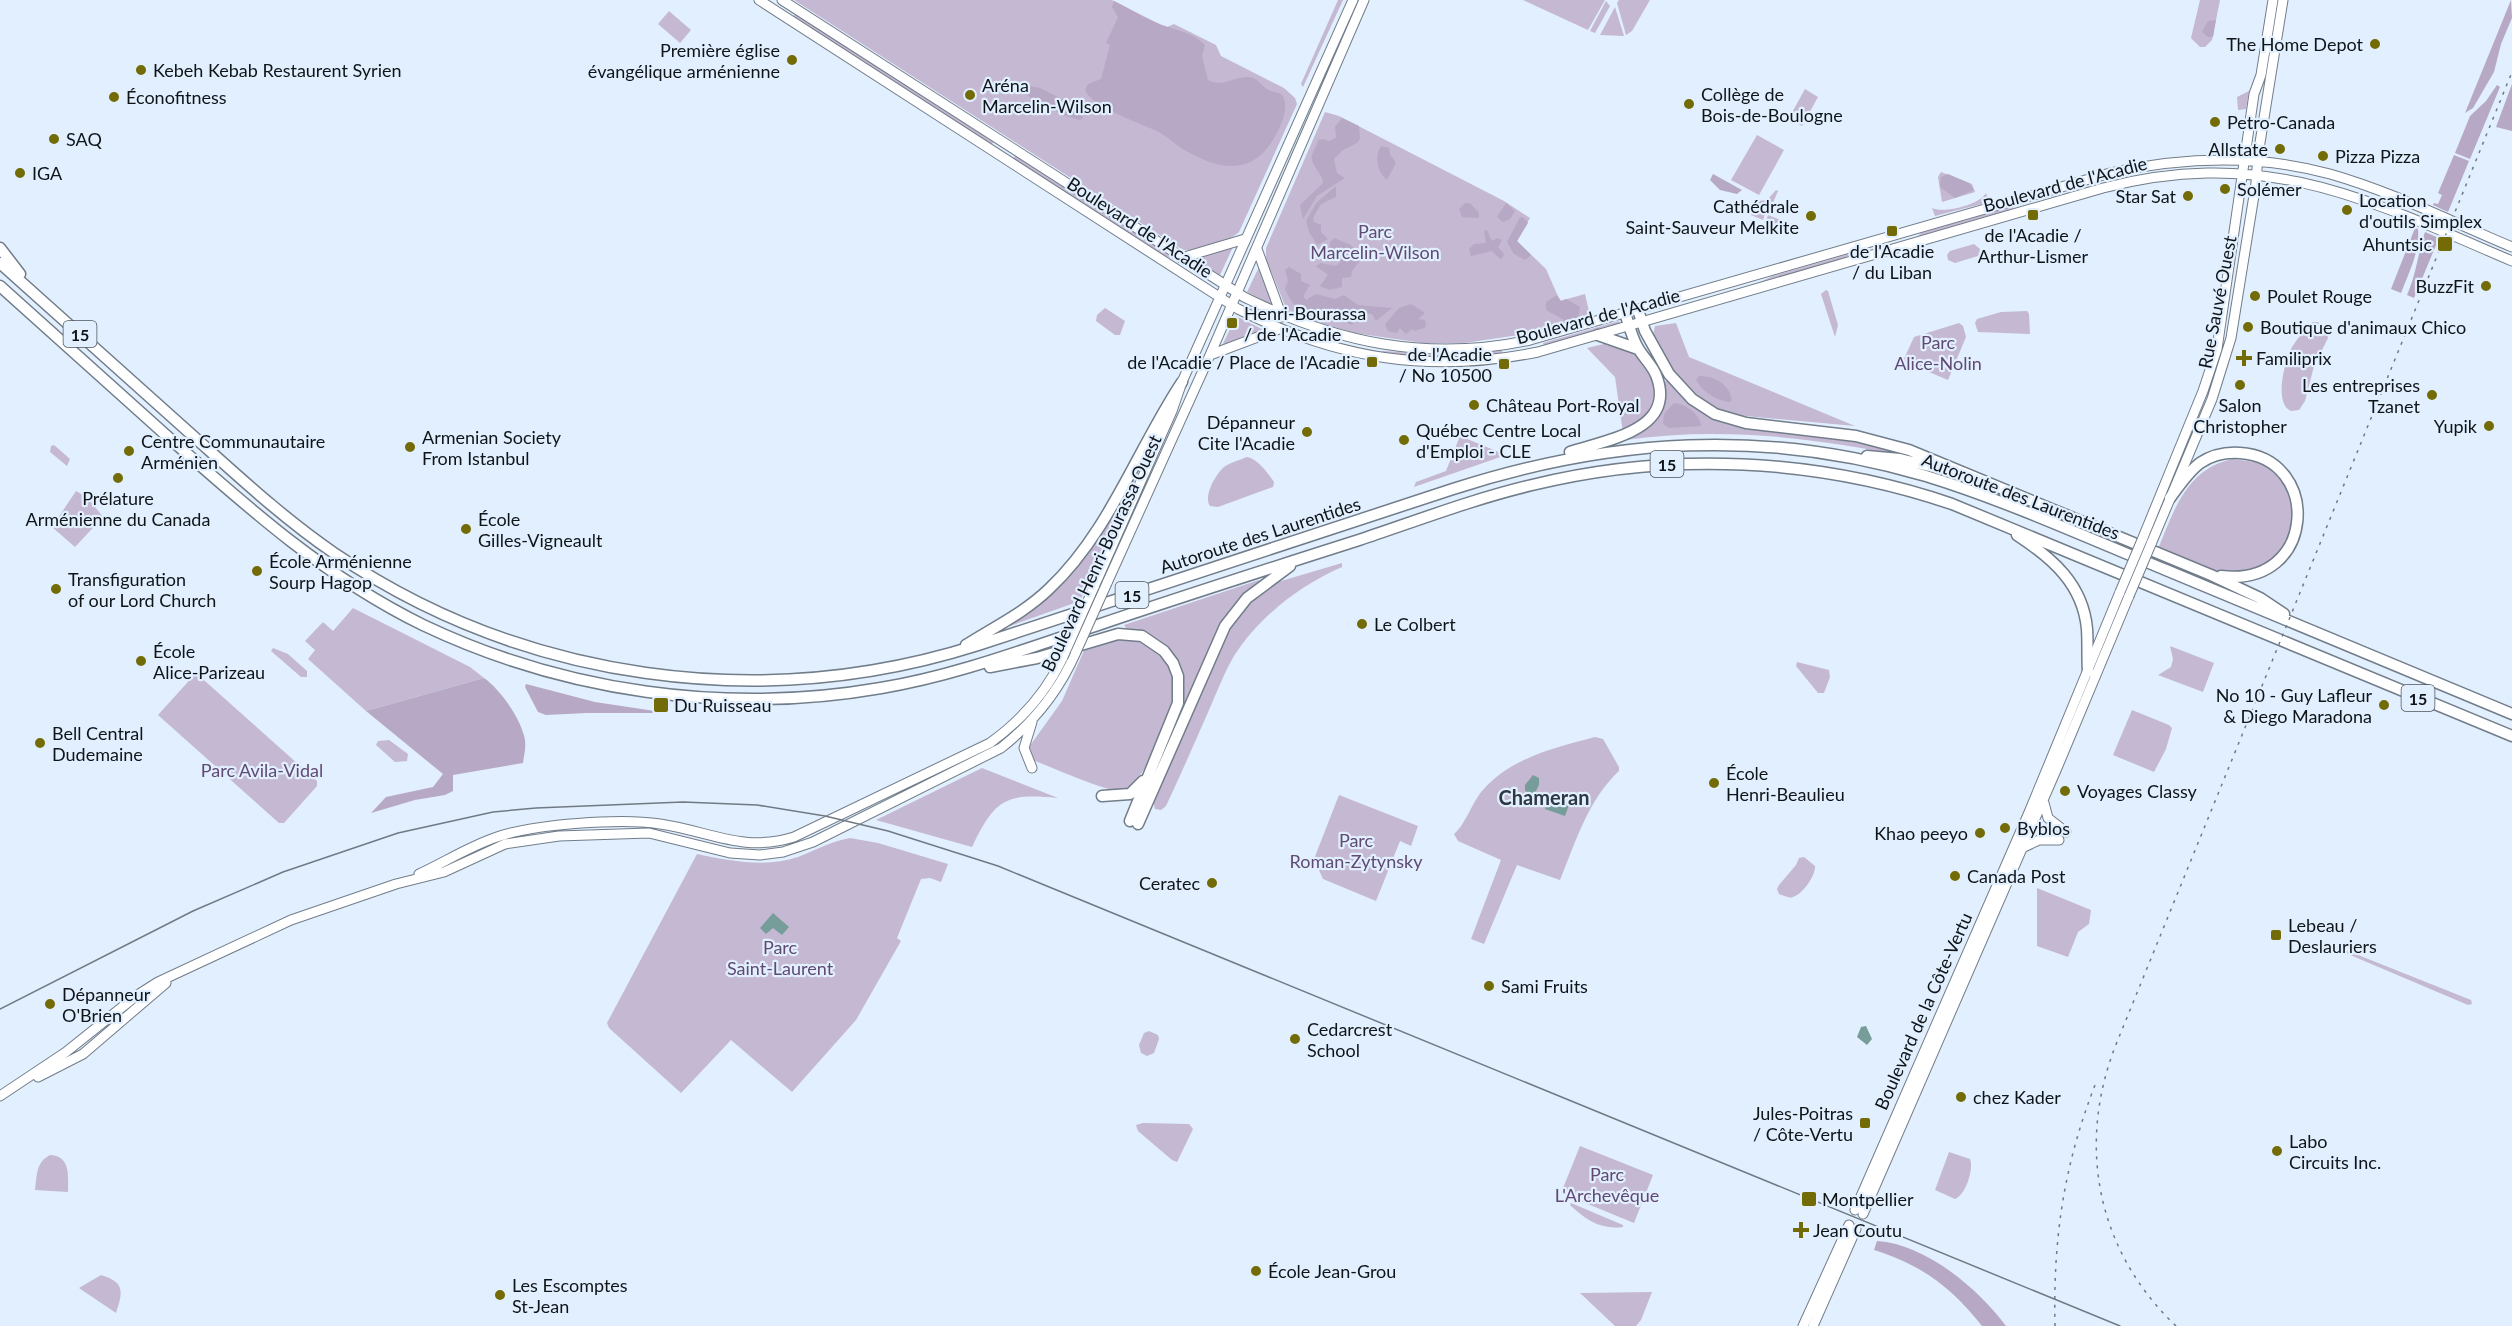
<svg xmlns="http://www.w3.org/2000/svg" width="2512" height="1326" viewBox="0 0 2512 1326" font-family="Lato,sans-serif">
  <rect width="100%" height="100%" fill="#e1effe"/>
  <path fill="#c5b8d2" d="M794,0H1112L1161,25L1167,27L1174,24L1216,45L1221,56L1284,88L1295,98L1297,104L1239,232C1227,243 1199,251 1183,250Z
    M1338,0H1343L1303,87L1301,84Z
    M1523,0H1605L1588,30Z
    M1619,0H1650L1632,31L1626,35L1617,3Z
    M2200,0H2220L2212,40L2205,47H2200L2191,38Z
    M1606,1L1610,6L1595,33L1590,31Z
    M1615,7L1624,36L1600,35Z
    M669,11L691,30L680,43L658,24Z
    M795,14L993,142L992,145L793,17Z
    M1805,89L1818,97L1802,126L1789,118Z
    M2249,91L2246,109L2238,110L2237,97Z
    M1325,112L1339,116L1504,201L1530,218L1517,241L1546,269L1560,301L1585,294L1590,316L1533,333L1464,343H1423L1354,333L1298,316L1286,308L1266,259V248Z
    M1757,135L1784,150L1759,195L1731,180Z
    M1015,156L1173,258V259L1160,254L1013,159Z
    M1941,172L1972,184L1975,192L1942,202L1938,177Z
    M1776,190L1778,191L1769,212L1766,211L1763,220L1751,215L1759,201L1767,200Z
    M1986,193L1989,202L1935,216L1932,208C1944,214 1981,204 1986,193Z
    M2016,205L2011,210L1916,238L1921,233Z
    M1768,215L1798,227L1795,234L1766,221Z
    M1974,244L1980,249L1978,256L1955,263L1948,260L1947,255L1950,251Z
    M1233,247L1220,275L1194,259V258Z
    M1849,254L1850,255L1842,259L1758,283L1773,276Z
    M1260,265L1274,306L1247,292Z
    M1826,290L1828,291L1838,325L1835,337L1821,294Z
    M1105,308L1125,321L1120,335H1115L1096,321L1097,315Z
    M2027,311L2029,314L2030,334L1978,332L1975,323L1977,319L2001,312Z
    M1236,316L1264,330L1222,346Z
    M1619,321L1620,324L1544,346L1543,343L1550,341Z
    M2313,322H2318L2326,328L2328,338L2314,366L2305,401L2299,410L2291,411C2274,404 2284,363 2291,349C2296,340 2305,329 2313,322Z
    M1676,323L1689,357L1855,426L1735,415L1721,411L1705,401L1686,386L1670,367L1653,335L1655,326Z
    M1959,323L1963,326L1966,337L1948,380L1903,361L1914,337Z
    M1608,343C1640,349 1669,380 1648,412C1643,421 1631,427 1623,433L1615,377L1587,348Z
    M1502,350V353C1462,359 1423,357 1382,353V351H1385L1436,355Z
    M1667,380L1678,393L1706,413L1894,447L1913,458C1819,438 1722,426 1626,440V438L1644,429L1661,384Z
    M1159,426L1080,601L1010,626L1009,622L1063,579Z
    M1460,436L1506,455L1414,487L1416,482L1446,471Z
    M54,445L70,459L67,466L50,452L51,446Z
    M1247,457C1258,459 1268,473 1274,482L1273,487L1218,507L1210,506C1203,496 1216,474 1224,467C1231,462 1240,460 1247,457Z
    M2233,459L2262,463L2284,477L2296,512L2283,552L2256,571L2219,572L2158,549C2174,510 2187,468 2233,459Z
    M76,491L88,498L103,517L75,547L52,527Z
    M1342,563V567C1300,585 1259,617 1234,656C1224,673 1217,692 1209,710C1195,742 1181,774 1166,806L1161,810L1155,809L1153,801L1217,652L1236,617L1251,599L1271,584Z
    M1259,580L1260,582L1247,593L1183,709L1180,707C1188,665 1170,634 1126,628L1124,625Z
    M353,608L470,667L484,678L366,711L308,659L315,650L305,641L323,622L333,631Z
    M1135,638C1151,645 1169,656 1173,675C1175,685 1174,697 1172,707C1167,725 1141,788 1122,791C1109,793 1051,767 1035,761L1031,756L1029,747L1062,701L1086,646L1109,640Z
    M2170,646L2214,663L2203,692L2158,675L2171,667L2173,659Z
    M273,648L288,654L307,671V677H301L271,651Z
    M1797,662L1829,670L1830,677L1824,693H1818L1796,666Z
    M196,673L317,781V786L284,823H279L158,715Z
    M2132,710L2169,725L2172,728L2166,749L2154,772L2113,755Z
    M1595,737L1603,739L1619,767V771C1588,800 1576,841 1560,880L1517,865L1484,944L1471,939L1501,860L1458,841L1454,834C1465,825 1472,803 1482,791C1510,758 1554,748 1595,737Z
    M389,740L408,754L407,761L395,762L376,745L378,741Z
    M982,768L1058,798C1005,793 995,799 972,847L876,820Z
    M1339,795L1418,826L1411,846L1400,841L1376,901L1323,879L1314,859Z
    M850,838L878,843L948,864L941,882L930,878L921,879L897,938L901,941L856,1020L792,1092L731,1040L681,1093L609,1028L607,1023L697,854C731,861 765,868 798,857C816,850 832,841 850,838Z
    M1804,857L1815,866C1816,875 1803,894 1793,897C1789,899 1783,895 1779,894L1777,889L1779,885L1796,865L1799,858Z
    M2037,888L2091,910L2089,924L2078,932L2068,957L2037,946Z
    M2328,943L2471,1000L2472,1004L2468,1005L2329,946Z
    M1149,1031L1158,1035L1159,1039L1154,1053L1147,1056L1141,1053L1139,1045L1144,1033Z
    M1143,1123L1189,1124L1193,1129L1177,1162L1172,1160L1138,1131L1136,1125Z
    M1580,1146L1653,1175L1634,1223L1561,1193Z
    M1949,1152L1970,1159C1974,1168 1966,1195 1955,1199L1935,1190Z
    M50,1155C71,1156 68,1176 68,1192L35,1190C37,1175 36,1162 50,1155Z
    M1571,1203L1623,1225V1227C1601,1230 1586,1220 1570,1205Z
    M101,1275C125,1282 123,1292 116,1313L79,1288Z
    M1652,1292L1641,1320L1636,1326H1615L1580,1293Z"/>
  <path fill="#b7a9c5" d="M2511,0L2512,18L2501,44L2494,72L2473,108L2465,113Z
    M1114,1C1130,9 1146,19 1162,25C1178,31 1193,32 1205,45L1202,56L1208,80C1222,88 1233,77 1247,77C1258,77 1259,84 1267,89C1270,92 1276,92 1281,94C1288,101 1285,115 1281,124C1262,170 1232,176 1190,153C1177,147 1168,136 1155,130C1140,124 1090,105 1085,90L1088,84L1101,79L1110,45L1106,43L1118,17L1112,7Z
    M2216,20L2213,37H2208L2202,32L2208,21Z
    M2512,84V131L2496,127Z
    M2497,85L2500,87L2470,159L2455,153L2470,116L2486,101Z
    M1030,86L1040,88L1080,108L1083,118L1080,120C1070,119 1032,101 1026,94Z
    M1342,118L1359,126L1360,139L1357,143L1343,150L1334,159L1337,173L1345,178L1317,196L1303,219L1300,205L1323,183C1323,173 1310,166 1312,155C1314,149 1317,146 1318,140L1323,139L1329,141L1336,138L1335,127Z
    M1381,146L1389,148L1390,154L1396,163L1387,180C1377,172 1374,156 1381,146Z
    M2454,155L2469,161L2448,212L2433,205L2434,203L2438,204L2442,195L2438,193Z
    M1713,174L1742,190L1737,194L1720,190L1710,180Z
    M1948,174L1969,183L1974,190L1955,198L1940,187L1941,177Z
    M1336,186V197L1321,204L1313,218L1314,222L1321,225V232L1328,239L1317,245L1309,232L1306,221L1316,203Z
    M1465,203H1470L1479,213V218L1462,217L1459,209Z
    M1506,203L1515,211L1510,219L1503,222L1497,217Z
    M1520,217L1524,218L1528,223L1517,241L1531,255L1525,260L1514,254L1507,242Z
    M2415,228L2418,229C2420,252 2409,272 2401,293L2391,289Z
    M1487,230L1492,241L1497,238L1502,240L1498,247L1504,254L1502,259L1499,258L1492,251L1471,256L1469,249L1474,244L1486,243L1484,231Z
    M2425,232L2439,238L2414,298L2407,295C2416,275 2418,253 2425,232Z
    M1334,238L1351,245L1362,258L1352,271L1351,277L1342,278V287L1329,290L1320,286L1328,275L1316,266L1321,263L1336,266L1340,262L1339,254L1329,251L1330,242Z
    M1289,267L1301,274V281L1310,285L1303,296L1306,300L1316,294L1335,299L1344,295L1358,305L1392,308L1376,321L1372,314L1351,312L1355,321L1352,325L1342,321L1324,320L1308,312H1301L1291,301L1285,289L1288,281L1285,270Z
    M1557,295L1561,301L1566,299L1580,307L1578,322H1568L1546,310V302Z
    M1411,304L1424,312V314L1418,319L1425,320L1426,327L1415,331L1412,329L1406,334L1400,328L1397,333L1388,331L1385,325L1386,323L1399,308Z
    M1699,376C1715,376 1729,384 1732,400L1730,402C1717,401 1702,391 1696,380Z
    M1674,403C1686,404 1700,414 1701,426L1669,428L1663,424L1664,414Z
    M484,678C500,689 522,720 525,740C526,748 524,756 523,763L453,775V791L445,795L415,800L371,813L386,797L433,787L443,774L366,711Z
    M526,684L595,702L668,713H587L546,715L538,712L525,687Z
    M1877,1241C1925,1244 1978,1288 2006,1326H1982C1951,1287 1922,1265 1874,1250Z"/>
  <path fill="#779d9b" d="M1533,775L1539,778V785L1535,793L1528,794L1525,790V785Z
    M1549,797L1569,805L1565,816L1545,809Z
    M773,913L789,927L782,935L773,928L766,934L760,928Z
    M1866,1026L1872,1039L1867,1045L1857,1037L1861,1027Z"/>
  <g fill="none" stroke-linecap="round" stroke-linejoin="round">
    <g stroke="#717d8a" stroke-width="11">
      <path id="major" d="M759,0L1238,309C1336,359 1430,374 1538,352L2103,188C2265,146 2367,199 2512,261
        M782,0L1244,297C1336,343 1428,362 1530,340L2110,173C2183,157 2257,154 2330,174C2393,192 2452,222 2512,247
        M1257,249L1282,317
        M1181,258L1245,239
        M1210,355L1279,329
        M2142,540L2203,391L2217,349L2254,94L2261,75L2273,0
        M2151,544L2212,399L2231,338L2256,183L2258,155L2283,0
        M1107,583L1210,355L1364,0
        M1094,587L1172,411L1182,382L1353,0
        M1032,768L1024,748L1032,722
        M2044,803L2048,818L2066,832
        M2022,848L2039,840H2059
        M419,874C445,862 470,846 497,837C534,824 621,818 660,824C709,831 743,853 794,837L990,743C1022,720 1046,693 1063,657
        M38,1077L83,1054L166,983
        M0,1096L66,1052L136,996L158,982L291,920L396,884L444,872L505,844L559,836L649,833L730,853L760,855L783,852L813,842L1001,748C1034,722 1059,691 1076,652
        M1855,1210L2030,810L2120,592
        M1863,1214L2057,768L2129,596
        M1803,1326L1849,1225
        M1813,1326L1856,1229"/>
    </g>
    <g stroke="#717d8a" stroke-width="13">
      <path id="highway" d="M0,248L20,274
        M0,263C64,320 128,378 192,435C238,476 283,518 334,553C523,681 761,714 978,645L1453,489C1611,438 1765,428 1926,476C2007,501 2088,538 2166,570C2281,618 2396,666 2512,714
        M0,286C56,336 111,386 167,436C247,507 325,577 423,625C564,692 726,715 881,688C954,676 1025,649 1095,626C1183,596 1271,568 1359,540C1416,521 1473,499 1532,485C1670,451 1817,458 1952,504L2512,736
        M1638,310L1645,331L1669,374L1692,399L1715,414L1746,423L1856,436L1909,450L2211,575L2260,598L2284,614
        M1598,335L1638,349
        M1570,452C1606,440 1678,430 1656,375C1652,365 1643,357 1638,348C1632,338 1629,325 1625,313
        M1867,456L1900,459L1946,470
        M2170,498C2179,486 2188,472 2200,463C2212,455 2226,452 2240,453C2322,458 2317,588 2221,576
        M2017,535C2052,558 2083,584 2087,629C2088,643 2087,657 2088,672
        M966,645C994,627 1024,613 1049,589C1109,533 1137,450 1182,382
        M990,667L1037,658L1118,634L1142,636L1164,651L1173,663L1178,676V703L1130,821
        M1102,796L1130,794L1143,781
        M1138,824L1225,626L1247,598L1290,566"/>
    </g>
    <use href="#major" stroke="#fff" stroke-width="9"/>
    <use href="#highway" stroke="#fff" stroke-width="10"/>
    <path stroke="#717a84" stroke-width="1.5" d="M0,1009L193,911L283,872L398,833L493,812L536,808L683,802L757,805L825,816L888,831L998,866L2120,1326"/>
    <path stroke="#717a84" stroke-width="1.5" stroke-dasharray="3 6" stroke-linecap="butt" d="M2055,1326C2053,1237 2064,1163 2097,1080
      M2176,1326C2096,1250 2076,1143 2117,1042L2512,72"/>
    <g stroke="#717d8a" stroke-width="11" stroke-linecap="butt">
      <path id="major-bridge" d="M2120,592L2142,540
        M2129,596L2151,544
        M1076,652L1107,583
        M1063,657L1094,587"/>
    </g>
    <use href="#major-bridge" stroke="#fff" stroke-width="9"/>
  </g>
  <g fill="#726b06" stroke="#e1effe" stroke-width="2">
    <circle cx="2375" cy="44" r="6"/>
    <circle cx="792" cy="60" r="6"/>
    <circle cx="141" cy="70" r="6"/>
    <circle cx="970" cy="95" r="6"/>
    <circle cx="114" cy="97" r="6"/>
    <circle cx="1689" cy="104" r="6"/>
    <circle cx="2215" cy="122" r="6"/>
    <circle cx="54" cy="139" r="6"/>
    <circle cx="2280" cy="149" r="6"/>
    <circle cx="2323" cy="156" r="6"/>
    <circle cx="20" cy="173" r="6"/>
    <circle cx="2225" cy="189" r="6"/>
    <circle cx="2188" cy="196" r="6"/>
    <circle cx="2347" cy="210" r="6"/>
    <rect x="2027" y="209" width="12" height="12" rx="3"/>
    <circle cx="1811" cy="216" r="6"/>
    <rect x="1886" y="225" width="12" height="12" rx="3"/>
    <rect x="2437" y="236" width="16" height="16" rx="3"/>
    <circle cx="2486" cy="286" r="6"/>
    <circle cx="2255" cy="296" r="6"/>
    <rect x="1226" y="317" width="12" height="12" rx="3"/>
    <circle cx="2248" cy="327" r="6"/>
    <path d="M2241 349h6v6h6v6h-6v6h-6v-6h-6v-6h6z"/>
    <rect x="1366" y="356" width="12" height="12" rx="3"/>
    <rect x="1498" y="358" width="12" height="12" rx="3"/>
    <circle cx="2240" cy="385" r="6"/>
    <circle cx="2432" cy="395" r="6"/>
    <circle cx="1474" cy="405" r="6"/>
    <circle cx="2489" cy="426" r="6"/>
    <circle cx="1307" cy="432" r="6"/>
    <circle cx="1404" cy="440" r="6"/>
    <circle cx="410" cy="447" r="6"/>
    <circle cx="129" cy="451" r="6"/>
    <circle cx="118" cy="478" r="6"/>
    <circle cx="466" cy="529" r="6"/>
    <circle cx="257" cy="571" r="6"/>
    <circle cx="56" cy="589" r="6"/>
    <circle cx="1362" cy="624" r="6"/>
    <circle cx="141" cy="661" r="6"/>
    <rect x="653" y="697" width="16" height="16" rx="3"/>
    <circle cx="2384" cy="705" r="6"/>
    <circle cx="40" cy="743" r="6"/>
    <circle cx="1714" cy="783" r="6"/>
    <circle cx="2065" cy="791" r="6"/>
    <circle cx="2005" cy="828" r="6"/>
    <circle cx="1980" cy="833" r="6"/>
    <circle cx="1955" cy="876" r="6"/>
    <circle cx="1212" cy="883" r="6"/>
    <rect x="2270" y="929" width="12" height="12" rx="3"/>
    <circle cx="1489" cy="986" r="6"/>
    <circle cx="50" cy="1004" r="6"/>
    <circle cx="1295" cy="1039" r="6"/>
    <circle cx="1961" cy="1097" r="6"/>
    <rect x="1859" y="1117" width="12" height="12" rx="3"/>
    <circle cx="2277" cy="1151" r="6"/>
    <rect x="1801" y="1191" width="16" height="16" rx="3"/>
    <path d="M1798 1221h6v6h6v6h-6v6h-6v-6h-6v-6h6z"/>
    <circle cx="1256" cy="1271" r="6"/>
    <circle cx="500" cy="1295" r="6"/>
  </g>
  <g text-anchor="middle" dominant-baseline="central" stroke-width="4.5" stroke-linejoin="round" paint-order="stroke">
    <g fill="#e1effe" stroke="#4e565e" stroke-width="1.5">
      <rect x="63.5" y="321" width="33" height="26" rx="4.5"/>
      <rect x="1650.5" y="451" width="33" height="26" rx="4.5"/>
      <rect x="1115.5" y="582" width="33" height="26" rx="4.5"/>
      <rect x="2401.5" y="685" width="33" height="26" rx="4.5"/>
    </g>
    <g font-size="16" font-weight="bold" fill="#0f1419">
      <text x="80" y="334">15</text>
      <text x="1667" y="464">15</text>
      <text x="1132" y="595">15</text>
      <text x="2418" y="698">15</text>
    </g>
    <g font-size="18" fill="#0f1419" stroke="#e1effe" text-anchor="start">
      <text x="2363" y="44" text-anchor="end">The Home Depot</text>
      <text x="780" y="50" text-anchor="end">Première église<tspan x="780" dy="21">évangélique arménienne</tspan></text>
      <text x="153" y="70">Kebeh Kebab Restaurent Syrien</text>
      <text x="982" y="85">Aréna<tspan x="982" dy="21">Marcelin-Wilson</tspan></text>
      <text x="1701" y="94">Collège de<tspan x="1701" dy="21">Bois-de-Boulogne</tspan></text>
      <text x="126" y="97">Éconofitness</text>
      <text x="2227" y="122">Petro-Canada</text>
      <text x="66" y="139">SAQ</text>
      <text x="2268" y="149" text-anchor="end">Allstate</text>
      <text x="2335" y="156">Pizza Pizza</text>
      <text x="32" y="173">IGA</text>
      <text x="2237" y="189">Solémer</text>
      <text x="2176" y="196" text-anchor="end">Star Sat</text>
      <text x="2359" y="200">Location<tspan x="2359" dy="21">d'outils Simplex</tspan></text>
      <text x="1799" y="206" text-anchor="end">Cathédrale<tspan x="1799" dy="21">Saint-Sauveur Melkite</tspan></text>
      <text x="2033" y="235" text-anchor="middle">de l'Acadie /<tspan x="2033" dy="21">Arthur-Lismer</tspan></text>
      <text x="2432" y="244" text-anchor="end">Ahuntsic</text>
      <text x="1892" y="251" text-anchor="middle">de l'Acadie<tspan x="1892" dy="21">/ du Liban</tspan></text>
      <text x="2474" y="286" text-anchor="end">BuzzFit</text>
      <text x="2267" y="296">Poulet Rouge</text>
      <text x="1244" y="313">Henri-Bourassa<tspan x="1244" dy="21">/ de l'Acadie</tspan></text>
      <text x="2260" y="327">Boutique d'animaux Chico</text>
      <text x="1492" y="354" text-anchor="end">de l'Acadie<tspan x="1492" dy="21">/ No 10500</tspan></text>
      <text x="2256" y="358">Familiprix</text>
      <text x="1360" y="362" text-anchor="end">de l'Acadie / Place de l'Acadie</text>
      <text x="2420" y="385" text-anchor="end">Les entreprises<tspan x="2420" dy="21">Tzanet</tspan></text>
      <text x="1486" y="405">Château Port-Royal</text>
      <text x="2240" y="405" text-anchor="middle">Salon<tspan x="2240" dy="21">Christopher</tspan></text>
      <text x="1295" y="422" text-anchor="end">Dépanneur<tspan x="1295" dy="21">Cite l'Acadie</tspan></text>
      <text x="2477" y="426" text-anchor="end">Yupik</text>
      <text x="1416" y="430">Québec Centre Local<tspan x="1416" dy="21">d'Emploi - CLE</tspan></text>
      <text x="422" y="437">Armenian Society<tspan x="422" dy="21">From Istanbul</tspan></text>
      <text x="141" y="441">Centre Communautaire<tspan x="141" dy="21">Arménien</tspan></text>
      <text x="118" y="498" text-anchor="middle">Prélature<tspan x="118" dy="21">Arménienne du Canada</tspan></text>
      <text x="478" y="519">École<tspan x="478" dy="21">Gilles-Vigneault</tspan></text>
      <text x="269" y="561">École Arménienne<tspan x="269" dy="21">Sourp Hagop</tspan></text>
      <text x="68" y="579">Transfiguration<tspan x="68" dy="21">of our Lord Church</tspan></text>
      <text x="1374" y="624">Le Colbert</text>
      <text x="153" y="651">École<tspan x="153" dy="21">Alice-Parizeau</tspan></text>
      <text x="2372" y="695" text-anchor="end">No 10 - Guy Lafleur<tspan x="2372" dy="21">&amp; Diego Maradona</tspan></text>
      <text x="674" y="705">Du Ruisseau</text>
      <text x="52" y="733">Bell Central<tspan x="52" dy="21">Dudemaine</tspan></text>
      <text x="1726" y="773">École<tspan x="1726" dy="21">Henri-Beaulieu</tspan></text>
      <text x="2077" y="791">Voyages Classy</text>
      <text x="2017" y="828">Byblos</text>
      <text x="1968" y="833" text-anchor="end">Khao peeyo</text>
      <text x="1967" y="876">Canada Post</text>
      <text x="1200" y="883" text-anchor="end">Ceratec</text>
      <text x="2288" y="925">Lebeau /<tspan x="2288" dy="21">Deslauriers</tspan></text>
      <text x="1501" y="986">Sami Fruits</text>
      <text x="62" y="994">Dépanneur<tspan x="62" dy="21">O'Brien</tspan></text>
      <text x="1307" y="1029">Cedarcrest<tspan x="1307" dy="21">School</tspan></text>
      <text x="1973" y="1097">chez Kader</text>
      <text x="1853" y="1113" text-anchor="end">Jules-Poitras<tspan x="1853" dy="21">/ Côte-Vertu</tspan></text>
      <text x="2289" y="1141">Labo<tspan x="2289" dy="21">Circuits Inc.</tspan></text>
      <text x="1822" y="1199">Montpellier</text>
      <text x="1813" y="1230">Jean Coutu</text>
      <text x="1268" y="1271">École Jean-Grou</text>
      <text x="512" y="1285">Les Escomptes<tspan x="512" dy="21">St-Jean</tspan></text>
    </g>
    <g font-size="18" fill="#0f1419" stroke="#e1effe">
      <text transform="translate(2065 184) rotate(-15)">Boulevard de l'Acadie</text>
      <text transform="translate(1140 227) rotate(33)">Boulevard de l'Acadie</text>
      <text transform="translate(2217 302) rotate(-79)">Rue Sauvé Ouest</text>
      <text transform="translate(1598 316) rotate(-15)">Boulevard de l'Acadie</text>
      <text transform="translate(2021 496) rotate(21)">Autoroute des Laurentides</text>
      <text transform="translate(1260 535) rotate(-18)">Autoroute des Laurentides</text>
      <text transform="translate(1101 553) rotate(-65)">Boulevard Henri-Bourassa Ouest</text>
      <text transform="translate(1923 1011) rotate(-66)">Boulevard de la Côte-Vertu</text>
    </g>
    <g font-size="18" fill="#604a74" stroke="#e1effe">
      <text x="1375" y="231">Parc<tspan x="1375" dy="21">Marcelin-Wilson</tspan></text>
      <text x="1938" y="342">Parc<tspan x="1938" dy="21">Alice-Nolin</tspan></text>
      <text x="262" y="770">Parc Avila-Vidal</text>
      <text x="1356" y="840">Parc<tspan x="1356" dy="21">Roman-Zytynsky</tspan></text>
      <text x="780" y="947">Parc<tspan x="780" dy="21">Saint-Laurent</tspan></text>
      <text x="1607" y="1174">Parc<tspan x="1607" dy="21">L'Archevêque</tspan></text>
    </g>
    <g font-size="20" font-weight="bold" fill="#2d3843" stroke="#e1effe">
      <text x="1544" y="797">Chameran</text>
    </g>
  </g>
</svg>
